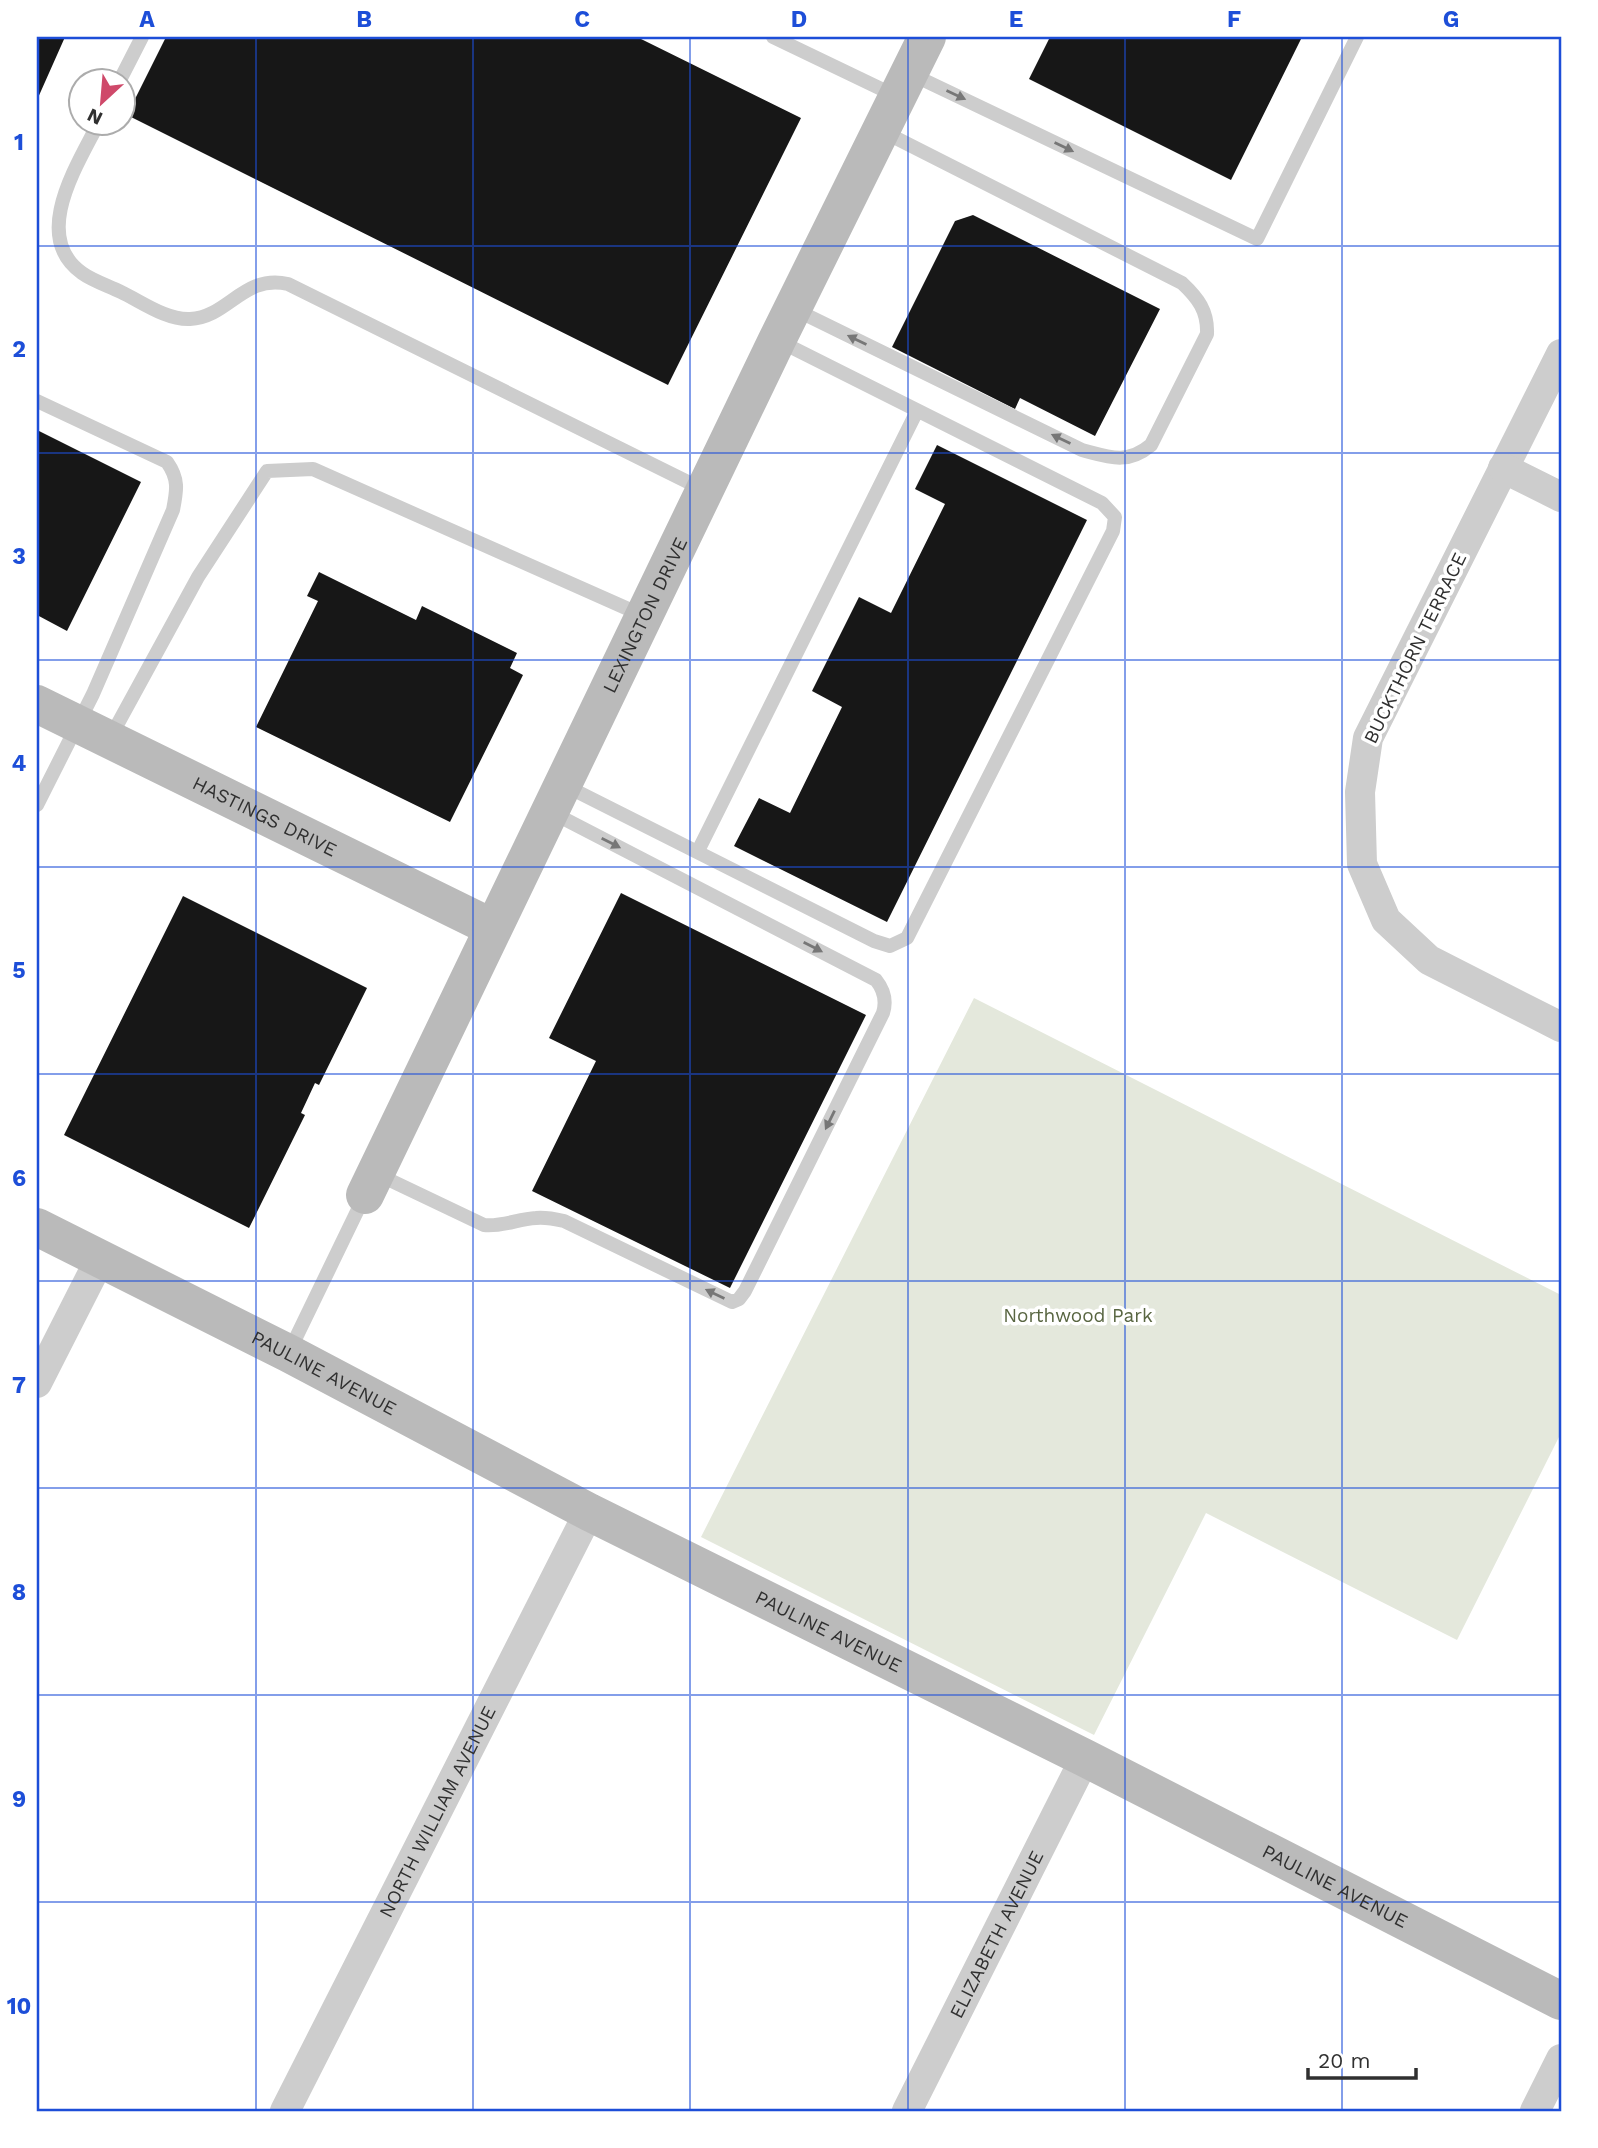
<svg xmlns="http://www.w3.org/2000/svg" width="1598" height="2148" viewBox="0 0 1598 2148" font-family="'Work Sans',sans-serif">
  <rect width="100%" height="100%" fill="#fff"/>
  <path fill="#e4e8dc" d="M974,998L1561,1295V1433L1457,1640L1206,1513L1094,1735L701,1537Z"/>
  <path fill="#171717" d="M37,37H65L37,100Z
    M166,37H637L801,118L668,385L127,115Z
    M1050,37H1302L1231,180L1029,79Z
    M973,215L1160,309L1095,436L1020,398L1015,409L892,347L955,221Z
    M37,430L141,482L67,631L37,615Z
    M937,445L1087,520L887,922L734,846L759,798L790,813L842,707L812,691L859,597L891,613L945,504L915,489Z
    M319,572L416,620L422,606L517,653L510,668L523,675L450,822L256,727L318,601L307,596Z
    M621,893L866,1015L730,1288L532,1191L596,1061L549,1038Z
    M183,896L367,988L319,1085L315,1083L301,1113L305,1115L249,1228L64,1135Z"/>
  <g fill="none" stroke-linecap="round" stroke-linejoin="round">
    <path stroke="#cdcdcd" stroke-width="14" d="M773,37L898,97
      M911,74L1257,239L1357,37
      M120,80L142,37
      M99,122C78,164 30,236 82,273C93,281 109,286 121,292C142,302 166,320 190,319C229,317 243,274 288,284L704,490
      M794,309L1082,450C1109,457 1127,465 1151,445L1207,334C1208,311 1198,298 1182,283L882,131
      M37,401L167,462C179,479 177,490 173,510L93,694L37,805
      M110,738L198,577L267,471L313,469L644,616
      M564,785L874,941L890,946L907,938L1113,531L1115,517L1102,503L779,341
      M698,851L917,411
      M377,1174L484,1225C502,1227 518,1219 536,1218C546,1217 555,1219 564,1221L732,1302L739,1299L745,1291L883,1013C887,1000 884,990 876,980L551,812
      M289,1352L364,1197"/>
    <g stroke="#cdcdcd" stroke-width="30">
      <path d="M1561,354L1368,738L1360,792L1362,864L1386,920L1429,960L1561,1027"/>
      <path d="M1503,468L1561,497"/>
      <path d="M37,1383L100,1259"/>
      <path id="s1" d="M285,2111L589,1512"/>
      <path id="s2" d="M907,2111L1085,1758"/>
      <path d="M1535,2111L1561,2059"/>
    </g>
    <g stroke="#bababa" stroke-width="38">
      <path id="s3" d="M37,704L493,928"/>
      <path id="s4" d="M365,1195L777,340L927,37"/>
      <path id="s5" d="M37,1227L288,1353L589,1512L1085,1758L1561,2001"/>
    </g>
  </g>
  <defs><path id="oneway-solid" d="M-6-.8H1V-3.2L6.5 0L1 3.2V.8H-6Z" transform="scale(1.75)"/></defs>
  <g fill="#777">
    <use href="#oneway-solid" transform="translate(956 95) rotate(25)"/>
    <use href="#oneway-solid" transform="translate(1064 147) rotate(26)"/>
    <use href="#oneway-solid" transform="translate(857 340) rotate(-154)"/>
    <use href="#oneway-solid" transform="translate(1061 439) rotate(-154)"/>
    <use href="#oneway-solid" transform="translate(611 843) rotate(27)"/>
    <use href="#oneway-solid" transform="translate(813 947) rotate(27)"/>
    <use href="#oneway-solid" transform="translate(830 1120) rotate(116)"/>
    <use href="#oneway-solid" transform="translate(715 1294) rotate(-154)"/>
  </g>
  <path fill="none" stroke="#1d4ed8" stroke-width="2" stroke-opacity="0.55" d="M256,37V2111M473,37V2111M690,37V2111M908,37V2111M1125,37V2111M1342,37V2111M37,246H1561M37,453H1561M37,660H1561M37,867H1561M37,1074H1561M37,1281H1561M37,1488H1561M37,1695H1561M37,1902H1561"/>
  <g text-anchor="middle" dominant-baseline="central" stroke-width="7" stroke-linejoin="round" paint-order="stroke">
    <g font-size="19" fill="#303030" stroke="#fff">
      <text stroke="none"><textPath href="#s4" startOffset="644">LEXINGTON DRIVE</textPath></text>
      <text transform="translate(1415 648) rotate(-64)">BUCKTHORN TERRACE</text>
      <text stroke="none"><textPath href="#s3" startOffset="254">HASTINGS DRIVE</textPath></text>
      <text stroke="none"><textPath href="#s5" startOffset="322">PAULINE AVENUE</textPath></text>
      <text stroke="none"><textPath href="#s5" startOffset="889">PAULINE AVENUE</textPath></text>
      <text stroke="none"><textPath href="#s1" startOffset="336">NORTH WILLIAM AVENUE</textPath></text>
      <text stroke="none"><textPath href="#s5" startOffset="1456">PAULINE AVENUE</textPath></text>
      <text stroke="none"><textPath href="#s2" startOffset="198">ELIZABETH AVENUE</textPath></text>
    </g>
    <g font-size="19" fill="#596642" stroke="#fff">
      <text x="1078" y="1315">Northwood Park</text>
    </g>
  </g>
  <rect width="1598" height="2148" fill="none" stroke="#ffffff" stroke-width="77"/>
  <g transform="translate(102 102) rotate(206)"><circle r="33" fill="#ffffff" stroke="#acacac" stroke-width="2"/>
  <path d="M0-5L12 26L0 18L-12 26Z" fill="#cf496a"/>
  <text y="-10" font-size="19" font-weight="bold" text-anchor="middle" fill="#303030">N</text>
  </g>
  <path d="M1308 2068v10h108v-10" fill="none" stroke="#303030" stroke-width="3.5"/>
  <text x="1318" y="2068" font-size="21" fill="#303030" stroke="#ffffff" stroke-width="5" paint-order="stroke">20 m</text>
  <rect x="38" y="38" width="1522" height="2072" fill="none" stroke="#1d4ed8" stroke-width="2.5"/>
  <g font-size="23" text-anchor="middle" font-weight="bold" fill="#1d4ed8">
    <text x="147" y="27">A</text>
    <text x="364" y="27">B</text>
    <text x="582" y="27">C</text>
    <text x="799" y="27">D</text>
    <text x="1016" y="27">E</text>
    <text x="1234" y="27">F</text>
    <text x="1451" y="27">G</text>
    <text x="19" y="150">1</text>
    <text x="19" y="357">2</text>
    <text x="19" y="564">3</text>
    <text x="19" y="771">4</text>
    <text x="19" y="978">5</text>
    <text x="19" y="1186">6</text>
    <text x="19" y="1393">7</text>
    <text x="19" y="1600">8</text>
    <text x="19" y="1807">9</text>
    <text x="19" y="2014">10</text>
  </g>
</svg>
